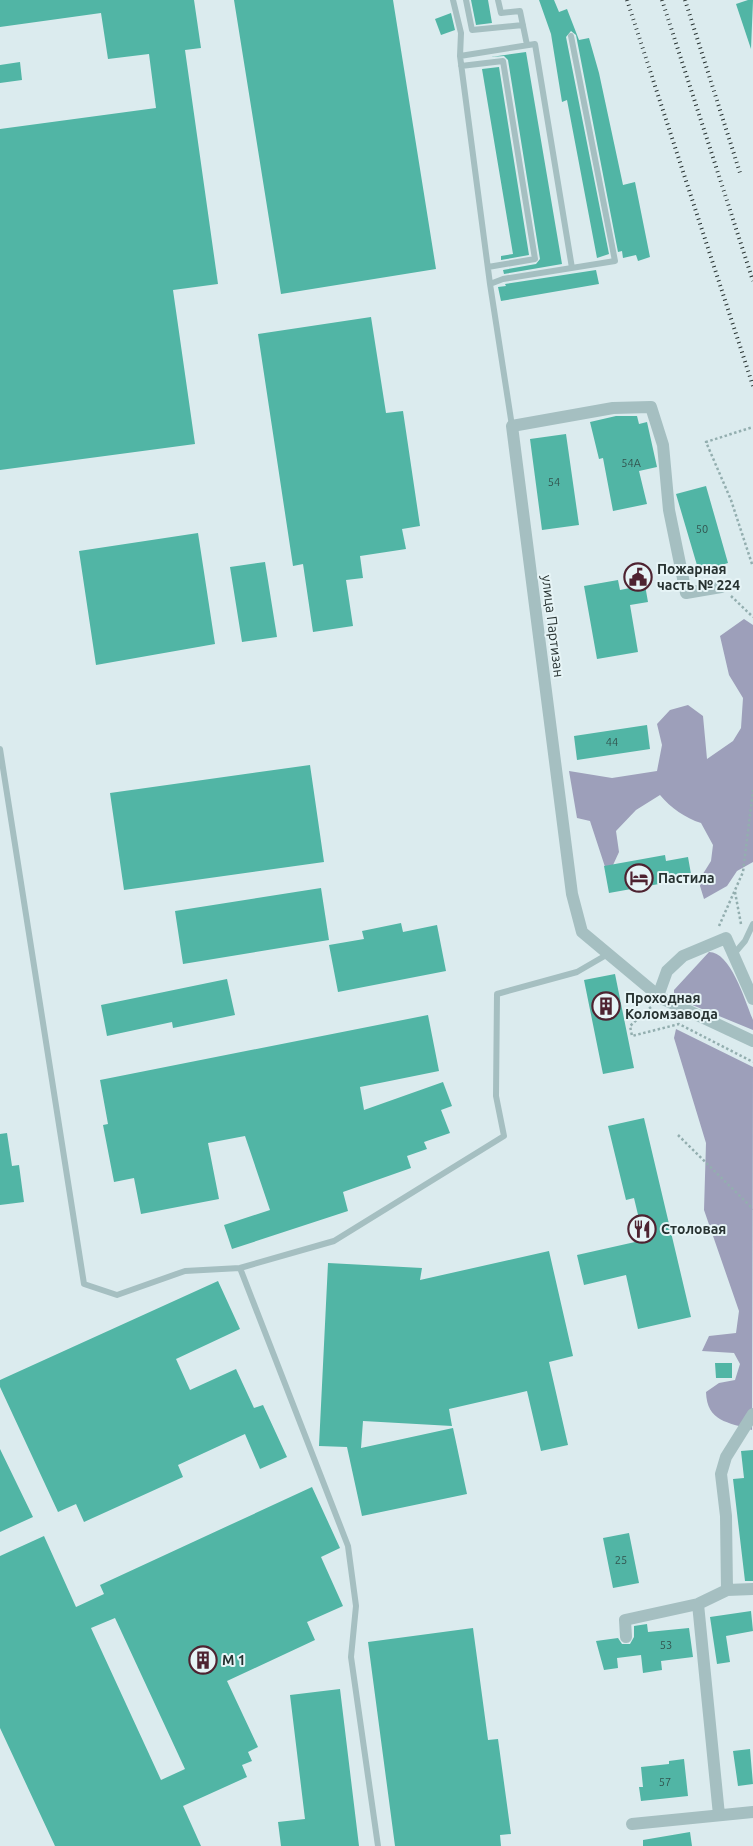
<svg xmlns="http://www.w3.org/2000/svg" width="753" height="1846" viewBox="0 0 753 1846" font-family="Ubuntu,sans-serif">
  <rect width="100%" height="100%" fill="#dbebee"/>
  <path fill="#9d9fba" d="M744,619L753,625V862L737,871L727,886L704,899L700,886L701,877L711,861L713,845L701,823C685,818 671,808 660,795L636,810L616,831L619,852L608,876L590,821L577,818L569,771L612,778L657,771L662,745L657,724L670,710L688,705L703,716L707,759L733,741L741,728L743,698L729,675L720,636Z
    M709,952C731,952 745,1001 753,1020V1030L680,1000L674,994V990Z
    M676,1029L753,1067L752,1430C728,1422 707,1422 706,1392L719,1383L735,1380L740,1364L734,1353L702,1351L709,1336L736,1333L739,1311L704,1210L706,1143L674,1038Z"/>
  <path fill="#51b5a5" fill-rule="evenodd" d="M0,0H194L201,48L185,50L218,284L173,290L195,444L0,470V129L156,108L149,54L108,59L101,13L0,27Z
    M234,0H393L436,269L281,294Z
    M471,0H488L492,23L476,25Z
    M539,0H554L559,12L567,9L579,40L589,38L599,73L623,185L635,182L650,257L638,261L636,255L623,258L622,251L618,252L576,35L571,31L566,37L609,254L597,258L567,100L562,102L551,34Z
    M748,0H753L751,49L736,4Z
    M451,13L455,30L441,35L435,19Z
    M526,52L562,264L504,274L503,270L536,264L540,259L508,60L504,56L491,57Z
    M20,62L22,80L0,83V65Z
    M499,67L529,255L501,260V256L513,254L482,69Z
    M596,270L599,284L501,301L498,287L506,286L505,284Z
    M371,317L386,413L403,411L420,526L402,529L406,549L360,556L363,578L346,580L353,626L313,632L303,564L293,566L258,334Z
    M616,416H637L639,424L647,422L657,467L639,471L647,504L613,511L603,458L599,459L590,422Z
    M566,434L579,525L542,530L530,439Z
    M706,486L728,563L699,572L676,494Z
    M198,533L215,644L96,665L79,551Z
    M265,562L277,637L242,642L230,567Z
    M618,580L620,590L645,585L648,602L630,605L638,652L597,659L584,586Z
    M647,725L650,749L577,760L574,736Z
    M310,765L324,862L124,890L110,793Z
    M665,855L666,861L688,857L691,874L669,878L670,882L609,893L604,866Z
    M321,888L329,940L183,964L175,911Z
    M401,923L403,932L437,925L446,971L338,992L329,945L364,939L362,931Z
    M615,974L634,1068L603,1074L584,980Z
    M227,979L235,1015L173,1028L172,1022L107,1036L101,1005Z
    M428,1015L439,1071L360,1087L364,1110L443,1082L452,1106L441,1110L450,1133L424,1142L427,1149L407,1156L411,1168L343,1192L348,1211L232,1249L224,1225L270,1210L245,1136L208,1143L219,1199L141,1214L134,1178L114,1182L103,1125L108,1124L100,1080Z
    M644,1118L691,1317L638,1329L626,1275L584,1285L577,1255L644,1240L634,1198L626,1200L608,1126Z
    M7,1133L12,1166L19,1165L24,1202L0,1205V1134Z
    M549,1251L573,1356L549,1362L568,1445L541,1451L527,1391L449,1409L452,1426L363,1421L361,1448L453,1428L467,1494L362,1516L347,1447L319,1446L328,1263L422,1268L420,1280Z
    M218,1281L240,1329L176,1359L190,1390L236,1369L254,1408L263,1405L287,1457L260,1469L245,1434L178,1465L183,1477L84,1522L76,1504L58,1512L0,1387V1380Z
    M715,1363H732V1378H716Z
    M0,1449L33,1517L0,1532Z
    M753,1450V1581H745L733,1479L744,1478L741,1451Z
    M312,1487L340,1548L321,1557L343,1606L307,1622L315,1640L227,1681L258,1747L248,1752L252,1761L242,1765L247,1777L183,1806L201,1846H55L0,1728V1556L44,1536L76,1607L104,1594L100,1585ZM115,1618L185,1769L161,1780L91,1628Z
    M629,1533L639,1583L613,1588L603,1538Z
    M751,1611L753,1631L726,1636L730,1662L717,1664L710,1617Z
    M647,1624L648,1632L689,1628L693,1657L661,1661L662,1670L643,1673L641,1655L617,1658L618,1668L604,1670L596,1641L618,1638L622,1644H630L634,1637V1626Z
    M473,1628L488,1740L498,1739L511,1834L500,1835L501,1846H395L368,1642Z
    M340,1689L359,1846H281L278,1822L305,1819L290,1695Z
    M750,1749L753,1784L738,1786L733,1751Z
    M684,1759L688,1796L641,1801L639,1787H643L641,1767L669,1764V1761Z
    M690,1832L692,1846H643V1840Z"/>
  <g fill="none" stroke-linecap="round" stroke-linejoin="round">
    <path stroke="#93aeaf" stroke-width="2.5" stroke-dasharray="2.5 2.5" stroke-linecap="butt" d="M752,564L731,500L706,442L753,427
      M731,596L753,617
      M735,892L741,924
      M719,926L743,872L753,790
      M651,1007L630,1026L632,1036L679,1024L753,1062
      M678,1135L753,1209"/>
    <path stroke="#a5bfc1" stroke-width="6" d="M453,0L461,33L460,56
      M466,0L472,30L523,25
      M498,0L501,13L520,11L527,45
      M461,66L503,61L535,259L488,267
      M490,284L460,56L535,44L572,268
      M512,426L490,284L503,279L615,261L571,36
      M0,749L84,1284L117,1295L185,1271L240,1268L334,1241L504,1136L496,1096L497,994L577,972L608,954
      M733,955L745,941L753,924
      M240,1268L348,1546L356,1606L351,1657L378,1846"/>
    <path stroke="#a5bfc1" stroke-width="12" d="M721,587L686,593L669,510L663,445L651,407L613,408L512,426L572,894L582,932L661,998L753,1041
      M658,996L667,971L683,956L726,938L753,999
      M753,1414L726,1457L721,1474L726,1516L727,1590L753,1589
      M698,1604L719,1815
      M626,1637L625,1620L698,1604L727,1590
      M632,1824L753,1812"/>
    <path stroke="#273231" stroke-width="4" stroke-dasharray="1 4" stroke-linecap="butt" d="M627,0L753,386
      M662,0L753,281
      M685,0L741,176"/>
  </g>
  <defs>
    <g id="civic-ring" transform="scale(1.4375)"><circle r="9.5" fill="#e6f4f6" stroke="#4e2331" stroke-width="1.5"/><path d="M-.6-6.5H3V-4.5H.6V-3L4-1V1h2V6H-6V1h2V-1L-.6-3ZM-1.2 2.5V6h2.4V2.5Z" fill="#4e2331"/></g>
    <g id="hotel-ring" transform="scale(1.4375)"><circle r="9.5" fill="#e6f4f6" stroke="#4e2331" stroke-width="1.5"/><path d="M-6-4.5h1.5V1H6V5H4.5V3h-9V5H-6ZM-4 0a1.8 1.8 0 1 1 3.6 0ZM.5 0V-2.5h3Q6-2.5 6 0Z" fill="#4e2331"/></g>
    <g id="building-ring" transform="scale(1.4375)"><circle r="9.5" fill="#e6f4f6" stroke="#4e2331" stroke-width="1.5"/><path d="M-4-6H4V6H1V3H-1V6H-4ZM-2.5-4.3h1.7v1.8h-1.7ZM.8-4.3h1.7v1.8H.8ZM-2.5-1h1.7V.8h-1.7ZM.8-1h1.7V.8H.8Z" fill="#4e2331"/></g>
    <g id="restaurant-ring" transform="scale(1.4375)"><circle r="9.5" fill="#e6f4f6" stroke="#4e2331" stroke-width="1.5"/><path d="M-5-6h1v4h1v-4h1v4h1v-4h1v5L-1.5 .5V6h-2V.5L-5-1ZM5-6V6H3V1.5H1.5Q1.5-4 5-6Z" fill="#4e2331"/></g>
  </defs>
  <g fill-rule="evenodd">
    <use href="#civic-ring" x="638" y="577"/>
    <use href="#hotel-ring" x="639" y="878"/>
    <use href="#building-ring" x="606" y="1006"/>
    <use href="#restaurant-ring" x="642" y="1229"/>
    <use href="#building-ring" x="203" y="1660"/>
  </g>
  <g text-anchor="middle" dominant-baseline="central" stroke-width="4" stroke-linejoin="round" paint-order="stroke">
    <g font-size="11" fill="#32534e">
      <text x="631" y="463">54А</text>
      <text x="554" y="482">54</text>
      <text x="702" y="529">50</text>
      <text x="612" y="742">44</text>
      <text x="621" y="1560">25</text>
      <text x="666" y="1645">53</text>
      <text x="665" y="1782">57</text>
    </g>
    <g font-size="14" font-weight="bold" fill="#273231" stroke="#e6f4f6" text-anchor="start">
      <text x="657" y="569">Пожарная<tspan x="657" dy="16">часть № 224</tspan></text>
      <text x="658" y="878">Пастила</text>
      <text x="625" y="998">Проходная<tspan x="625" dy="16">Коломзавода</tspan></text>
      <text x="661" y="1229">Столовая</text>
      <text x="222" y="1660">M 1</text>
    </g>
    <g font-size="14" fill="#273231" stroke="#e6f4f6">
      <text transform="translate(553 626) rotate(83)">улица Партизан</text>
    </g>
  </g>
</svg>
